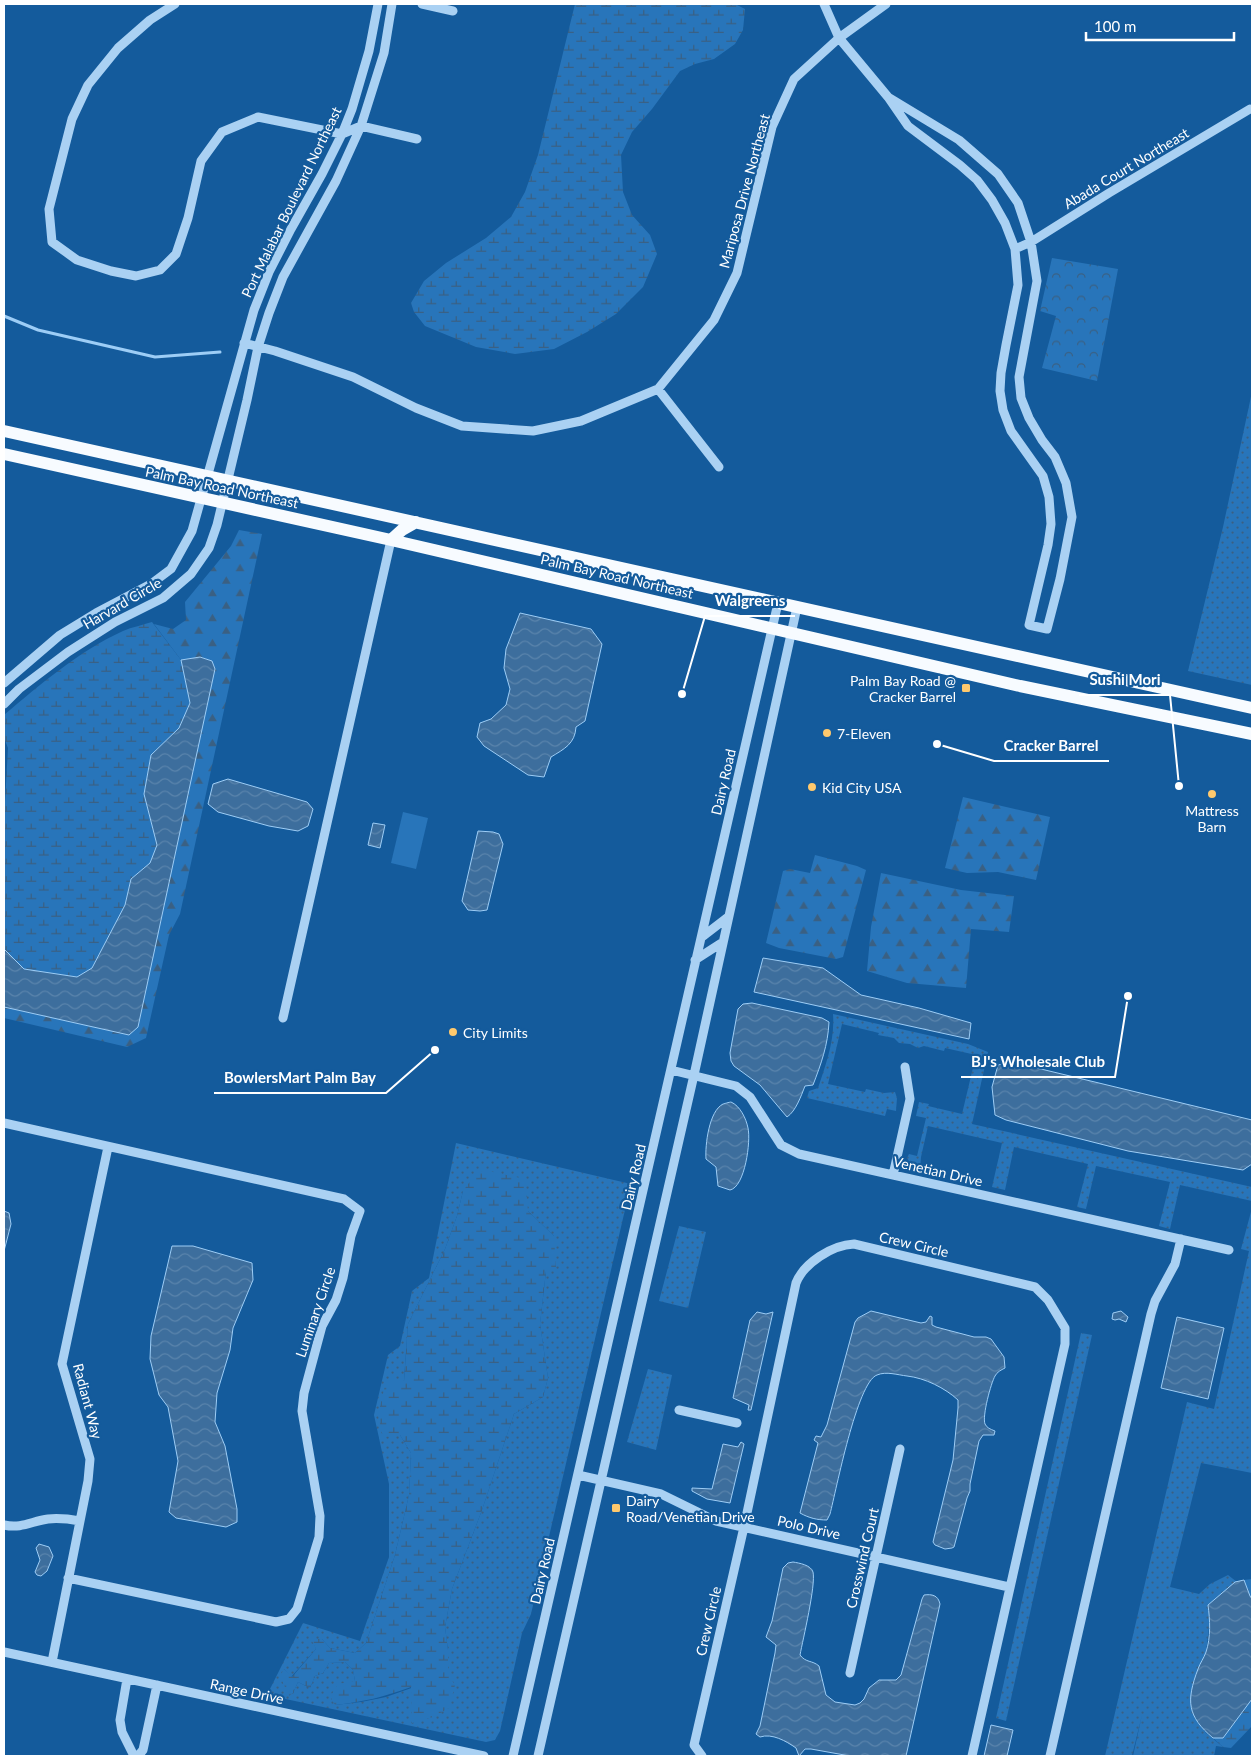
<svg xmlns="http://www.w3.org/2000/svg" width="1256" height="1760" viewBox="0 0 1256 1760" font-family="Lato,sans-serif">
  <defs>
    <pattern id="grass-dots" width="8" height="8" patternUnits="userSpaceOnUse" patternTransform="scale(1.25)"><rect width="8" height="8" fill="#2875ba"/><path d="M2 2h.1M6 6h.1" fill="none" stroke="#3a6083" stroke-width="1.8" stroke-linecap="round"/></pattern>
    <pattern id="forest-firs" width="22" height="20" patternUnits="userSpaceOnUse" patternTransform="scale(1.25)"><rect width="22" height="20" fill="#2875ba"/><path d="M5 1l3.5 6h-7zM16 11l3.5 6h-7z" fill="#3a6083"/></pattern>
    <pattern id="wetland-marsh" width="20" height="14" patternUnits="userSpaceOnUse" patternTransform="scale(1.25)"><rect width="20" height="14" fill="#2875ba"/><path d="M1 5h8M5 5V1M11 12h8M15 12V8" fill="none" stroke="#3a6083"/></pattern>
    <pattern id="park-crowns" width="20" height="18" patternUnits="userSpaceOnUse" patternTransform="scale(1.25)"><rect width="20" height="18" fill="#2875ba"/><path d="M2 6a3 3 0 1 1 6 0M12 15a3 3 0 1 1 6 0" fill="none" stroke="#3a6083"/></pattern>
    <pattern id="water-waves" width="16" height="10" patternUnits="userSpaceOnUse" patternTransform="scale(1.25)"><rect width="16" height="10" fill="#3d6e9d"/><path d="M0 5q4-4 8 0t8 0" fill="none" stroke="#5a84ac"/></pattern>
  </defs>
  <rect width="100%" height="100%" fill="#145b9c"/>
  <path fill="url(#grass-dots)" fill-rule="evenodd" d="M1252,392V685L1188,671L1223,527Z
    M833,1014L968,1044L988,1052L972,1124L1252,1187V1201L1180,1185L1170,1229L1159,1226L1170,1182L1096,1166L1086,1209L1077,1207L1088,1164L1014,1147L1005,1190L992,1187L1002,1143L928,1126L921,1157L920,1171L914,1170L907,1158L909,1154L917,1156L926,1118L916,1116L919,1102L929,1104L928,1106L962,1114L976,1055L945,1048L944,1051L924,1046L918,1048L910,1044L899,1043L894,1038L878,1035L879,1033L842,1024L828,1084L865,1092L866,1089L884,1093L895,1092L897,1098L896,1111L887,1109L885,1116L807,1098L809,1091L818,1088C826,1064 835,1040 833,1014Z
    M456,1143L631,1184L531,1614L522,1633L500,1731L495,1740L486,1742L267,1695L303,1623L360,1641L389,1557V1484L374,1415L388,1355L400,1346L412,1291L429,1278ZM463,1191L528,1211L554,1236L546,1271L540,1324L548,1378L543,1397L514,1414L482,1510L452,1589L445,1627L448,1650V1675L386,1697L361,1702L335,1705L355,1681L353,1670L345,1662L329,1663L323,1673L315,1676L310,1688L298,1682L293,1693L284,1669L291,1677L316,1649L312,1639H322L330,1648L355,1653L366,1643L395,1555L409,1495L411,1453L400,1435L408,1324L445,1249L457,1216Z
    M1252,1208V1473L1201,1463L1170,1587L1199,1594L1210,1584L1228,1575L1237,1582L1208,1605L1210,1619L1206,1652L1195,1679L1194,1717L1206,1733L1223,1747L1216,1746L1214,1756H1133L1142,1715L1132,1756H1105L1187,1402L1214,1409L1249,1251L1241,1249Z
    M679,1226L706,1232L688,1308L659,1301Z
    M1081,1333L1092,1335L1006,1721L996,1718Z
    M648,1369L672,1375L656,1450L627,1442Z"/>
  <path fill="url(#forest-firs)" d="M239,530L262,534L180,914L169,935L146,1038L127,1047L4,1018V1007L129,1035L212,661L201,657L181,660L154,624L173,629L186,620L185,602L231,546Z
    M963,797L1050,817L1036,880L998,872L967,873L945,868Z
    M815,855L857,866L866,870L843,957L836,959L779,948L766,943L783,871L790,869L810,873Z
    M881,873L961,890L1014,896L1009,932L971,929L966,988L907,983L867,971L871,927Z"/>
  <path fill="url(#wetland-marsh)" d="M575,4H735L745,9L743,30L735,44L714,59L695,64L680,71L652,109L632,132L621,155L623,192L632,215L650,235L657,254L643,287L616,314L587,332L554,349L515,354L476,347L425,326L414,312L411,303L424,281L446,263L486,238L511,217L525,192L538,155Z
    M152,622L181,660L190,703L179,728L151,755L144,794L157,845L150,863L131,879L125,905L92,968L77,977L24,969L4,949V820L8,748L4,738V715C41,684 79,651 123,631C132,627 143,625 152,622Z
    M484,1170L525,1179L528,1211L554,1236L556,1268L546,1271L540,1324L548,1378L543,1397L514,1414L482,1510L452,1589L445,1627L448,1650V1675L455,1685L449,1708L433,1717L412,1723L411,1687C384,1697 363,1702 335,1705L330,1697L338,1684L355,1681L353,1670L345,1662L329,1663L323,1673L315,1676L310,1688L298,1682L293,1693L289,1696L280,1676L284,1669L292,1677L316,1649L311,1639H322L330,1648L355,1653L366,1643L395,1555L409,1495L411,1453L400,1435L383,1437L378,1415L386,1381H404L408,1324L445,1249L457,1216L463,1191L474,1176Z
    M1252,1579V1599L1250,1596L1244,1580Z
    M1252,1699V1726L1231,1748L1223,1747L1213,1738H1223Z"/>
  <path fill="url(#park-crowns)" d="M1052,258L1118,269L1097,381L1042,368L1056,316L1040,311Z"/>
  <path fill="#2875ba" d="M403,812L428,818L416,869L391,863Z"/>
  <path fill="url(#water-waves)" stroke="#9dcdf6" d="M520,613L591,629L602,644L585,721L576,727C575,744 564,749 551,757L544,777L528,775L484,746L477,737L480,723L491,719L506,705L510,689L504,668L506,649Z
    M200,657L212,661L215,669L138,1027L129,1035L4,1007V949L24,969L77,977L92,968L125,905L131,879L150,863L157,845L144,794L151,755L179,728L190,703L181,660Z
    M228,779L307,802L313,809L308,826L298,831L269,826L218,812L208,804L213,784Z
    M373,823L385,825L380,848L368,845Z
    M478,831L493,832L499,834L503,844L487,910L480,911L468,910L462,901Z
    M763,958L823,968L861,995L919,1008L971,1023L969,1039L754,992Z
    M752,1003L822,1018L829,1022C828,1045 821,1064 813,1085L805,1086C801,1096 796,1111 787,1117L760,1085L734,1066L731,1061L730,1053L738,1009L743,1004Z
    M1012,1062L1252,1120V1164L1243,1170L1128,1151L1006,1120L995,1115L992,1087L998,1065Z
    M731,1102C740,1106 746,1118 748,1128C751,1141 745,1187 730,1190L718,1186L716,1167L706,1159C705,1145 709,1111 723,1104C723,1104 730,1102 731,1102Z
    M4,1211L9,1213L11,1224L4,1251Z
    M172,1246H193L252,1263L253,1280L233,1328L230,1350L217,1393L215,1422L225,1446L237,1509V1522L226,1527L176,1518L169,1512L178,1461L168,1407L159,1395L150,1359L151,1336Z
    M871,1311L921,1323L926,1322L930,1316L932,1317V1325L936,1327L974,1337H986L991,1339L1004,1357L1005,1368C1001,1370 997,1372 995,1376C991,1383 982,1416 985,1424C987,1428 990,1429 995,1431L994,1435H983L979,1441L970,1484V1491L967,1498L954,1547L952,1548L945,1549L935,1545L933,1542L953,1460L958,1408V1400C945,1388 925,1378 907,1376C898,1375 886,1371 877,1375C857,1382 836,1491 830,1514L827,1520C817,1520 809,1518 800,1513L818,1443L814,1440L816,1436L821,1437L827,1425L855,1322L858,1318Z
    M1121,1311L1128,1317L1126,1322L1119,1319L1115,1320L1112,1319L1113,1313Z
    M757,1312L766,1314L773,1312L751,1410H748L749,1405L733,1398L750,1320Z
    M1177,1317L1224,1328L1208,1399L1161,1388Z
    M741,1442L744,1444L730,1503L707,1499L692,1491V1488L712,1489L723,1444L738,1447Z
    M39,1544L49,1547L53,1556L47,1571L41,1576L37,1575L35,1572L40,1560L36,1548Z
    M793,1562C799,1563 811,1565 813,1572C816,1585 803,1639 800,1655C806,1663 812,1660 819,1666L826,1695L835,1702L855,1705L860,1703L864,1699L869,1688L879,1680H896L901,1675L922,1599L924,1595C932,1594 938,1595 940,1604L906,1756H850L811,1749H805L799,1756L796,1748C786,1741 772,1733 760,1737L756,1734L760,1726L775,1653L776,1645L766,1637L772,1621L783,1568L788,1563Z
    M1244,1580L1250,1596L1252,1599V1699L1223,1738H1213C1187,1716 1186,1701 1198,1669C1200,1663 1204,1658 1206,1652C1211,1637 1210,1620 1208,1605L1235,1582Z
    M991,1725L1013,1730L1007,1756H984Z"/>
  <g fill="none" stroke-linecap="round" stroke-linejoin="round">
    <path stroke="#9dcdf6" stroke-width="3" d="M4,316L38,330L155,357L220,352"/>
    <path stroke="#aad1f3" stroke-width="9" d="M175,4L150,20L118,48L88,85L72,119L49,209L52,242L77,260L111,271L136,276L160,270L176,254L188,218L201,161L222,132L258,117L342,134L361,126L417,139
      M422,4L453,11
      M824,4L839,38L888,97L908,126L960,165L977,180L992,200L1005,223L1015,249L1018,285L1006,345L1001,373L1000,391L1003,410L1011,431L1043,476L1049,497L1051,524L1048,545L1029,625L1047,629L1060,579L1072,517L1066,483L1055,457L1042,440L1029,418L1021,398L1019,377L1037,281L1031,242L1018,203L998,174L959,140L888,97
      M1015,249L1031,242L1109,193L1250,109
      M244,343L275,351L353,377L416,408L462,426L533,431L581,421L658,389L714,320L737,273L772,127L794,79L839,38L886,4
      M658,389L719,467
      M4,683L60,635L96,613L151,584L171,569L192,531L254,310L269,272L291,229L322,174L342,134L352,109L369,51L378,4
      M4,704L19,689L68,652L115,622L163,598L191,574L209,548L217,525L247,400L258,347L269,313L283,277L336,181L361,126L384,53L392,4
      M702,937L728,917
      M695,960L723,942
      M283,1018L391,540
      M671,1070L736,1086L750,1097L781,1145L799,1154L1229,1250
      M4,1123L344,1199L360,1211L351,1236L343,1278L336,1300L322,1326L304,1393L302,1411L320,1516L319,1537L297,1609L289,1619L276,1622L68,1578
      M893,1175L910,1099L905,1067
      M679,1410L737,1423
      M578,1475L661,1494L716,1521L1009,1587
      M4,1525C22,1529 32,1521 48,1519C58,1518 69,1519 80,1521
      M4,1652L484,1756
      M52,1662L88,1481L90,1459L62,1364L108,1147
      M850,1673L900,1449
      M127,1679L120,1720L122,1732L134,1756
      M138,1756L143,1750L157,1685
      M513,1756L778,603
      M538,1756L694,1075L797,607
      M702,1756L694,1745L744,1527L796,1283C804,1263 832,1245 854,1244L1035,1287L1048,1300L1065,1328V1344L972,1756
      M1050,1756L1151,1314L1155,1301L1175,1264L1181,1239"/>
    <path stroke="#f7fbff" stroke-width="12" d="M4,431L1252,708
      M4,454L391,540L1020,686L1252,734
      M391,540L402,530L416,522"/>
  </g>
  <g fill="#ffc96d" stroke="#145b9c" stroke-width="2">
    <rect x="961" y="683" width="10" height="10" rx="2.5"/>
    <circle cx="827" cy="733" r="5"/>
    <circle cx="812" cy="787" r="5"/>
    <circle cx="1212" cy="794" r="5"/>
    <circle cx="453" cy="1032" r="5"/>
    <rect x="611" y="1503" width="10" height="10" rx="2.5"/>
  </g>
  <g text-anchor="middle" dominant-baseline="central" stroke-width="4.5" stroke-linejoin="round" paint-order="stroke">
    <g font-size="14" fill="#fff" stroke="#145b9c">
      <text transform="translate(1126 168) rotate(-31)">Abada Court Northeast</text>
      <text transform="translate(744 191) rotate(-75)">Mariposa Drive Northeast</text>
      <text transform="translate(291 202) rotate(-64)">Port Malabar Boulevard Northeast</text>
      <text transform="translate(222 487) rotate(12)">Palm Bay Road Northeast</text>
      <text transform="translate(617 576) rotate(13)">Palm Bay Road Northeast</text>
      <text transform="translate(122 603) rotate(-30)">Harvard Circle</text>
      <text transform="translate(723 782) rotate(-77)">Dairy Road</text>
      <text transform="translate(938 1171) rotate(13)">Venetian Drive</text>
      <text transform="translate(633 1177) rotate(-77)">Dairy Road</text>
      <text transform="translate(914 1244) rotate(13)">Crew Circle</text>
      <text transform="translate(315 1312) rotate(-71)">Luminary Circle</text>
      <text transform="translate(88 1401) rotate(75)">Radiant Way</text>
      <text transform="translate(809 1527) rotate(13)">Polo Drive</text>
      <text transform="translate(862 1558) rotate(-77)">Crosswind Court</text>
      <text transform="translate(542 1571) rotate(-77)">Dairy Road</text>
      <text transform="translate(708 1621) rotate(-77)">Crew Circle</text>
      <text transform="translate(247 1691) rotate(12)">Range Drive</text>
    </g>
    <g font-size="14" fill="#fff" stroke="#145b9c" text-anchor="start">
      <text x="956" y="680" text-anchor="end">Palm Bay Road @<tspan x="956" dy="16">Cracker Barrel</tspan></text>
      <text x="837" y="733">7-Eleven</text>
      <text x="822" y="787">Kid City USA</text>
      <text x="1212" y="810" text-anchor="middle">Mattress<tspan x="1212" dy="16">Barn</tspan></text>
      <text x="463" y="1032">City Limits</text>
      <text x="626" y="1500">Dairy<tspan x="626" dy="16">Road/Venetian Drive</tspan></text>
    </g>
  </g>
  <path fill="none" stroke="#fff" stroke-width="2" d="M682 694L705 616H795M1179 786L1170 695H1079M937 744L994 761H1109M1128 996L1115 1077H961M435 1050L386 1093H214"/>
  <g fill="#fff" stroke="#145b9c" stroke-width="2">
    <circle cx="682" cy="694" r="5"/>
    <circle cx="1179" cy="786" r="5"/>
    <circle cx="937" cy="744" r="5"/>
    <circle cx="1128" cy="996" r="5"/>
    <circle cx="435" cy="1050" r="5"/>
  </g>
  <g font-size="15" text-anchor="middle" font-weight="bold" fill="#fff" stroke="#145b9c" stroke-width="4.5" stroke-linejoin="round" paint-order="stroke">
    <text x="750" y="606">Walgreens</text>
    <text x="1125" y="685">Sushi Mori</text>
    <text x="1051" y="751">Cracker Barrel</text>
    <text x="1038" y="1067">BJ's Wholesale Club</text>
    <text x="300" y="1083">BowlersMart Palm Bay</text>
  </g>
  <rect width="1256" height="1760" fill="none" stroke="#ffffff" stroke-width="10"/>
  <path d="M1086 32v8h148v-8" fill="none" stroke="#ffffff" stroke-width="2.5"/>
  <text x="1094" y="32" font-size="15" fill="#ffffff" stroke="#145b9c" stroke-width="4" paint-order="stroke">100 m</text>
</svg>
